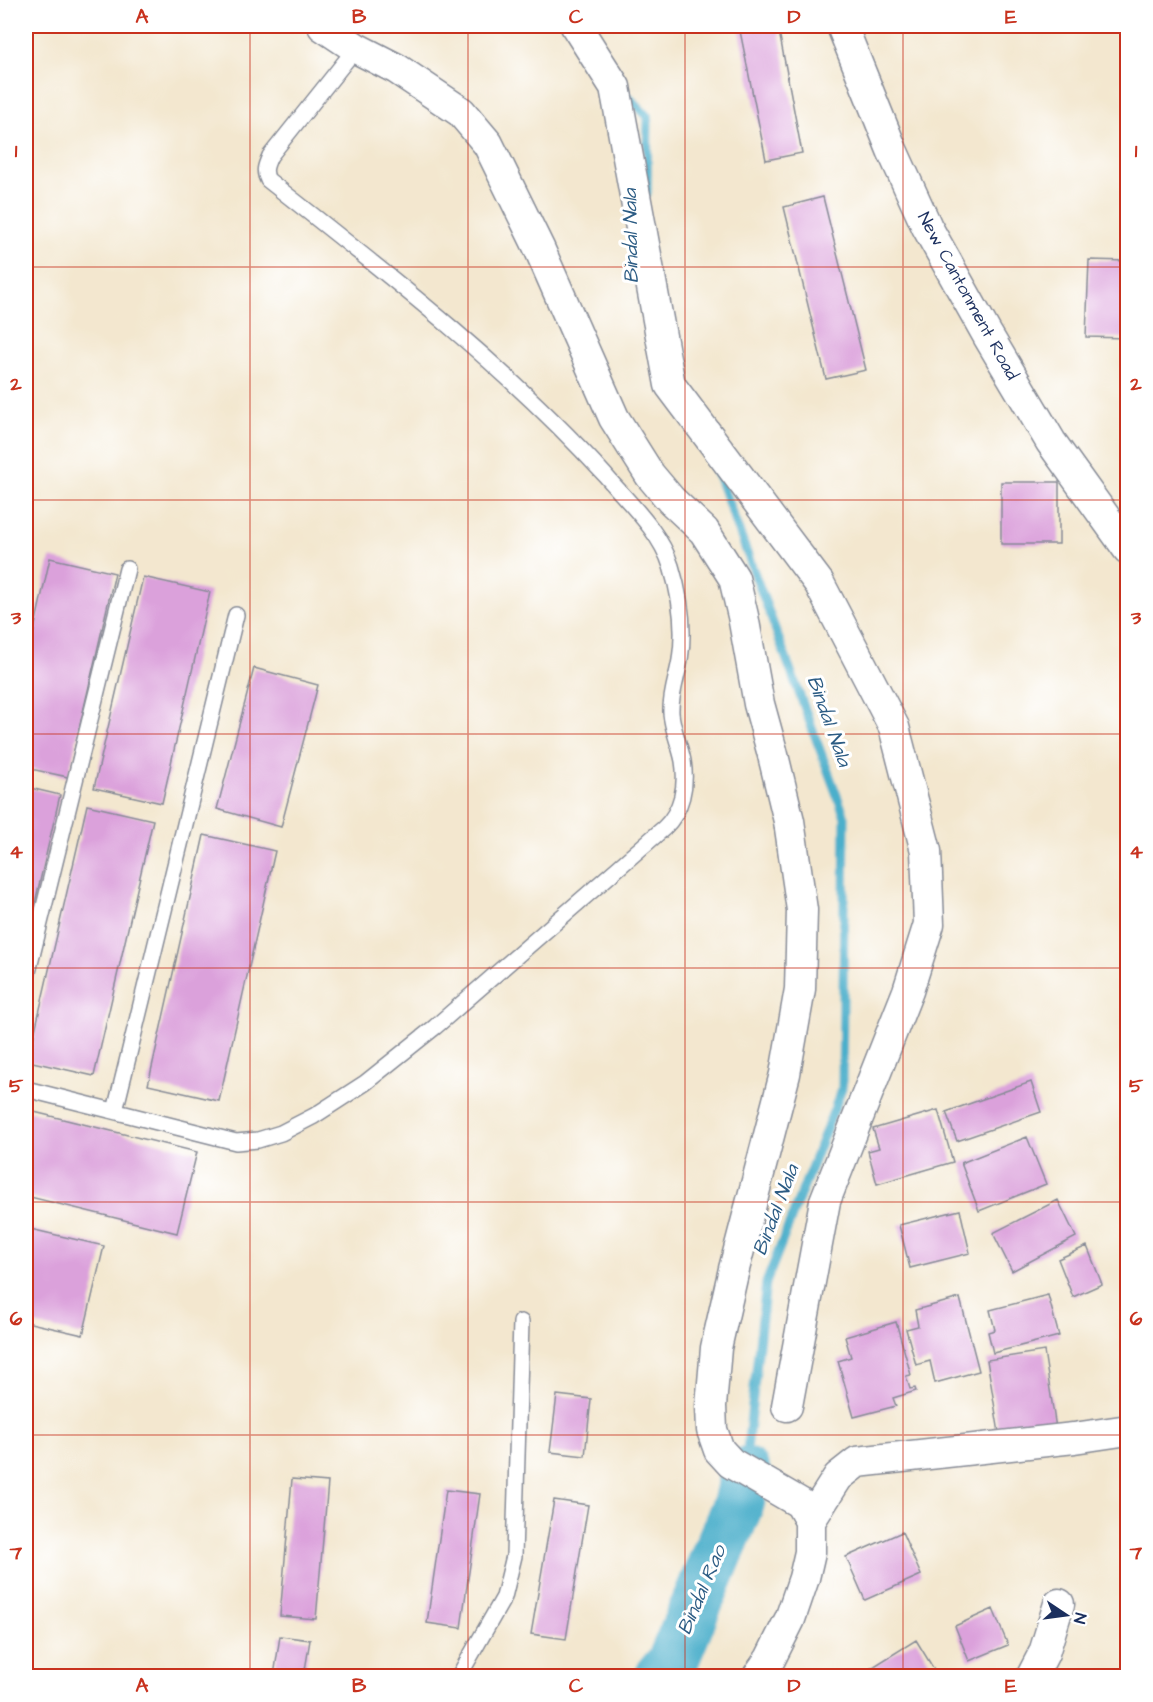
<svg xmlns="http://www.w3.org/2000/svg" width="1153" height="1702" viewBox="0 0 1153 1702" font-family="'Architects Daughter',sans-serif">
  <rect width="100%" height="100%" fill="#fff"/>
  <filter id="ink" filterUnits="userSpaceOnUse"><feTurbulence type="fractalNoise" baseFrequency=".0167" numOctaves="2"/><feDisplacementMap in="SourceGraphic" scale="12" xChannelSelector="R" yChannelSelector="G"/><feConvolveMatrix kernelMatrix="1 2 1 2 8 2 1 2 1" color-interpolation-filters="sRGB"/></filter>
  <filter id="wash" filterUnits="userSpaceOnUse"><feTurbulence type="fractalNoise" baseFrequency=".008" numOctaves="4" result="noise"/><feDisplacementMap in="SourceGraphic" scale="24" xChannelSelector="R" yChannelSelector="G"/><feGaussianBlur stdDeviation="1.35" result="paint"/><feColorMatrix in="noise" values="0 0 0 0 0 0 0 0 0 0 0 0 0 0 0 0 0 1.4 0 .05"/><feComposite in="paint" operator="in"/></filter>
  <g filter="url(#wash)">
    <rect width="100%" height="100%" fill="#f3e7cf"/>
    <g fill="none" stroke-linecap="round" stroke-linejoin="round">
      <path stroke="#4cafcb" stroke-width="9" d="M625,93L648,117L647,193
        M714,464L845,817L842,1089L766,1283L745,1467"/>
      <path stroke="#4cafcb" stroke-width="52" d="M661,1676L672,1663L739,1502L745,1473"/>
    </g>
    <g id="blocks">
      <path fill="#dba1db" d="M739,26H778L802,153L766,160Z
        M823,197L866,370L826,379L784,207Z
        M1089,260L1128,261V338L1086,337Z
        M1001,482H1059V544H1001Z
        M50,558L115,573L68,777L26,768V666Z
        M143,577L210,592L162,803L94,788Z
        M254,668L318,685L281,827L217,809Z
        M26,787L60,795L26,941Z
        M87,805L153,820L94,1076L28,1061Z
        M204,835L275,851L219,1101L148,1085Z
        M1031,1082L1041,1112L957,1141L946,1112Z
        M26,1110L197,1152L177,1233L26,1196Z
        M938,1110L953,1162L877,1184L868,1151L879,1148L873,1129Z
        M1027,1137L1046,1184L979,1211L961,1163Z
        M1058,1200L1076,1237L1012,1271L993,1233Z
        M960,1210L970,1253L910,1268L899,1225Z
        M26,1228L104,1246L83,1335L26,1322Z
        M1087,1246L1102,1284L1073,1297L1058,1259Z
        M1048,1295L1059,1336L993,1353L988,1332L995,1330L990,1310Z
        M960,1298L979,1371L935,1383L930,1361L916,1365L906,1329L918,1326L915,1310Z
        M896,1322L911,1375L906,1376L910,1389L915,1388L916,1391L893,1398L896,1406L854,1417L838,1361L851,1357L845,1337Z
        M1044,1351L1057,1435L1001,1445L987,1360Z
        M557,1395L591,1399L585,1456L550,1452Z
        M292,1479L328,1482L316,1619L280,1616Z
        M446,1490L480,1494L461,1628L427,1623Z
        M554,1500L588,1505L566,1639L531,1634Z
        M902,1532L921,1575L865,1600L846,1557Z
        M993,1609L1008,1645L969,1661L955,1626Z
        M280,1636L310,1640L304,1676H274Z
        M916,1640L938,1676H872L868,1670Z"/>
    </g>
  </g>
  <g filter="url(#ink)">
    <use href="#blocks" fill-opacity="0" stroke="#878b96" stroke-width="1.5"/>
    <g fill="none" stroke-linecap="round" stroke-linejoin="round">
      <g stroke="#878b96" stroke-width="18">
        <path id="lane" d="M26,980L127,569
          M26,1089L236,1142L258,1140L281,1133L314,1116L365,1083L435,1027L664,828C682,811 687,785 683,761C680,745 672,729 671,713C670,695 677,678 680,660C685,629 680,595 671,566C660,531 628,502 605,475C504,364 386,273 268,180C263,171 266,165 270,156L356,48
          M115,1111L236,615
          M459,1676L504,1597L514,1556L521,1322"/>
      </g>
      <g stroke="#878b96" stroke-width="33">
        <path id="street" d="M323,26L356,48L397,69L461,112L488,144L539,248L614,418L650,475L671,500L704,531L734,578L743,616L759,704L772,751L789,821L802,910L800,989L785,1074L734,1269L716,1348L711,1406L712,1430L719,1450L731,1463L800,1503L810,1521V1552L804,1578L790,1619L770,1659L758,1676
          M576,26L615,87L670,385L819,583L894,727L926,851L929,924L908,991L825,1201L787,1406
          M842,26L892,150L927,227L988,336L1051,442L1128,549
          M810,1521L838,1477L857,1462L1074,1438L1128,1430
          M1032,1676L1044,1653L1059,1604"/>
      </g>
      <use href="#lane" stroke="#fff" stroke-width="15"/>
      <use href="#street" stroke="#fff" stroke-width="30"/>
    </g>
  </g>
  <path fill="none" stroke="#c8321e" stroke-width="1.5" stroke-opacity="0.55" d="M250,26V1676M468,26V1676M685,26V1676M903,26V1676M26,267H1128M26,500H1128M26,734H1128M26,968H1128M26,1202H1128M26,1435H1128"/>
  <g text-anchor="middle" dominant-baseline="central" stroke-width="6" stroke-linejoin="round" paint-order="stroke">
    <g font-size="18" fill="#1b2f5e" stroke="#fff">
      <text transform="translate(968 296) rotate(61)">New Cantonment Road</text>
    </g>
    <g font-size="20" font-style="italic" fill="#2c5c84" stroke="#fff">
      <text transform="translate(631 236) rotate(-91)">Bindal Nala</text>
      <text transform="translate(829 721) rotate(70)">Bindal Nala</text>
      <text transform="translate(776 1210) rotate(-69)">Bindal Nala</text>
      <text transform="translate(702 1590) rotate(-67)">Bindal Rao</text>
    </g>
  </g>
  <rect width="1153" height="1702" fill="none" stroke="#fff" stroke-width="66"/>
  <g transform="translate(1066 1615) rotate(103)" stroke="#ffffff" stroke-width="4.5" paint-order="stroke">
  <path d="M0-4.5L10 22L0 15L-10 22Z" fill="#1b2f5e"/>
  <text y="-9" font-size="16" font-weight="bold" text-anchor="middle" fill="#1b2f5e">N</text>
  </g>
  <rect x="33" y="33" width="1087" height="1636" fill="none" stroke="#c8321e" stroke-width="2"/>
  <g font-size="20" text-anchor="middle" font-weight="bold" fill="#c8321e">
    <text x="142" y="23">A</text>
    <text x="359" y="23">B</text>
    <text x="576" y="23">C</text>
    <text x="794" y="23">D</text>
    <text x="1011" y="23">E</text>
    <text x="16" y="157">1</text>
    <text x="1136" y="157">1</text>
    <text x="16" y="390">2</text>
    <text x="1136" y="390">2</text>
    <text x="16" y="624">3</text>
    <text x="1136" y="624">3</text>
    <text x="16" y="858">4</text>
    <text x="1136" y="858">4</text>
    <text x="16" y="1092">5</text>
    <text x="1136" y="1092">5</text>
    <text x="16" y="1325">6</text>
    <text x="1136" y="1325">6</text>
    <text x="16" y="1559">7</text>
    <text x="1136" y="1559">7</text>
    <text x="142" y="1692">A</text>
    <text x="359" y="1692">B</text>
    <text x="576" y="1692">C</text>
    <text x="794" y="1692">D</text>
    <text x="1011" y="1692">E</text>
  </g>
</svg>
